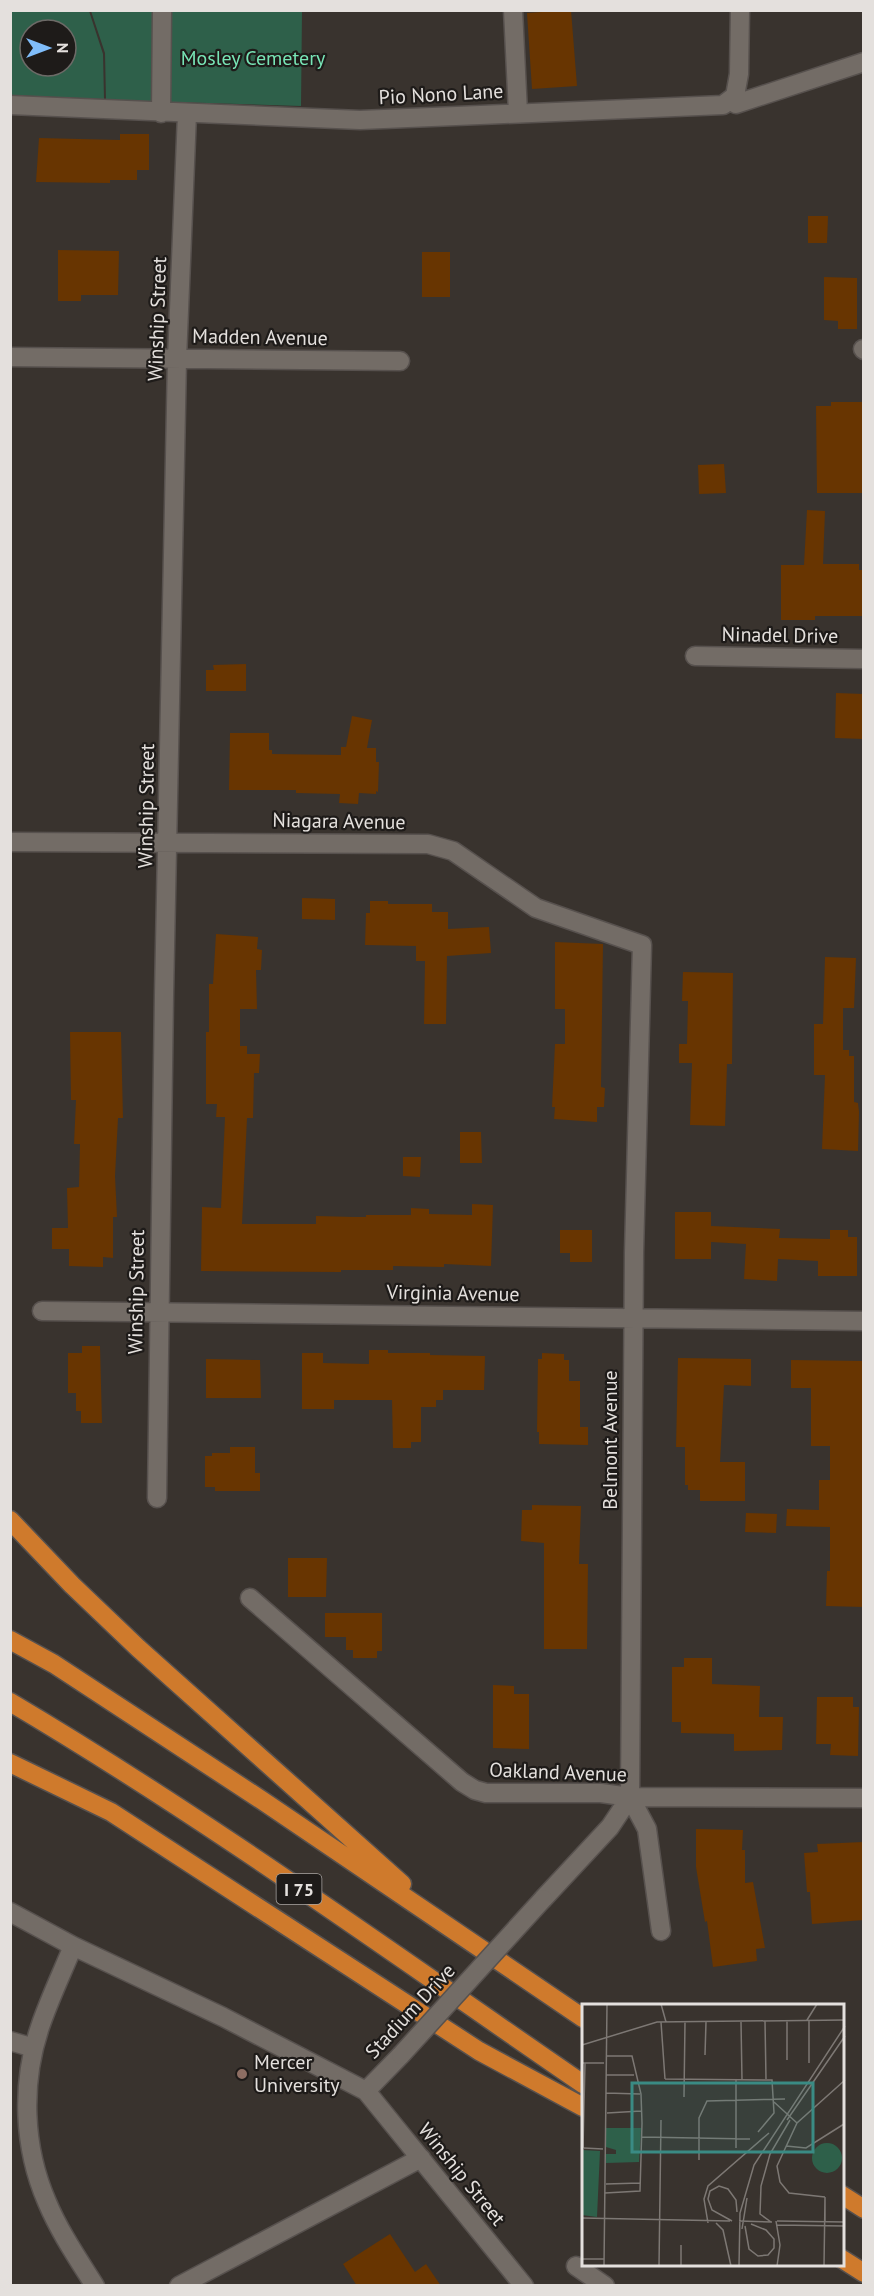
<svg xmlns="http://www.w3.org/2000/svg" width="874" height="2296" viewBox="0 0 874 2296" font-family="'PT Sans',sans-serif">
  <rect width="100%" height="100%" fill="#39332e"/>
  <path fill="#2e604a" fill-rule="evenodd" d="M10,11H89L103,54L104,99L11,95ZM30,30H66V66H30Z
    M91,11H302L301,106L106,100L105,53Z"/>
  <path fill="#683501" d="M571,10L577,86L532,89L527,13Z
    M120,134H149V170H137V180H110V183L36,182L39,138L120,140Z
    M808,216H828L827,243H808Z
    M58,250L119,251L118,295H81V301H58Z
    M422,252H450V297H422Z
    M824,277L857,278V329H838V321L824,320Z
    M831,402H864V493H817L816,406H831Z
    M724,464L726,493L699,494L698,465Z
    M807,510L825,511L823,564H859V570H864V616H815V620H781V565H804Z
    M246,664V691H206V670H214L213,665Z
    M836,693L864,694V739L835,738Z
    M352,716L372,720L367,748H376V762H379L378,792L376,791V794L359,793L358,804L339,803L340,794L296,793V790H229L230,733H269V750H272V754L341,755V747H346Z
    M302,898L335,899V920L302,919Z
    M370,901H388V904H432V912H448V929L489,927L491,953L447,956L446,1024H424L425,961H416V946L365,945L366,913H370Z
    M216,934L258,937L257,949L262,950L261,970H256L257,1009H240V1046H247V1054H260L259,1073H254L253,1118H247L242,1224H316V1216L354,1217H366V1215H411V1208L429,1209V1214L472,1215V1204L493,1205L491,1266L444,1264V1267L393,1266V1270H341V1272L201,1271L202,1207L221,1208L225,1117H216L217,1104H206V1032H209V984H213Z
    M555,942L603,944L601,1087L605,1088L604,1107H597V1122L554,1119L555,1107H552L555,1044H565V1009H555Z
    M825,957L856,958L854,1008H843V1050H849V1056H854V1102L858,1103L859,1112L858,1151L822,1149L825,1075H814V1024H823Z
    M683,972L733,973L732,1064H727L725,1126L690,1125L692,1063H679V1044H687L688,1001H682Z
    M70,1032H121L123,1118H118L115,1176L117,1217H113V1258L103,1257V1267L69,1266V1249H52V1228H68L67,1188L79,1187L80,1144H74L76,1100H71Z
    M460,1132H481L482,1163H460Z
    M403,1157H421L420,1177L403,1176Z
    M675,1212H711V1226L780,1229L779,1238L830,1239V1230H848V1237H857V1276H818V1261L778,1259L777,1281L744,1279L746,1244L711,1242V1259H675Z
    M560,1230H592V1262H570V1253H560Z
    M82,1346H100L102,1423H81V1411H76V1393H68V1353H82Z
    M369,1350H388V1353H430V1355L485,1356L484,1390H443V1400H436V1407H421V1442H411V1448H393L392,1400H334V1409H302V1353H323V1363L369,1364Z
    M542,1353L564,1354V1360H569V1381H580V1427H588V1445L539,1444V1432H537L538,1359H542Z
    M678,1358L751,1359V1386L724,1385L720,1462H745V1501H700V1490H688V1485H685V1447H676Z
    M206,1359L260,1360L261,1398H206Z
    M791,1360L864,1361V1607L826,1606L827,1571H830V1527L786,1526L787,1509L819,1510V1480H830V1446H811V1388H791Z
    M230,1447H255V1473H260V1491H215V1487H205V1456H212V1453H230Z
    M532,1505L581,1506L579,1564H588L587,1649H544V1543L521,1541L522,1510H532Z
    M746,1513L777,1514L776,1533L745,1532Z
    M288,1558H327L326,1597H288Z
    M325,1613H382V1651H377V1658H353V1650H346V1637H325Z
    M684,1658H712V1684L760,1686L759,1717H783L782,1750L734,1751V1734L681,1733V1722H672V1667H684Z
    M493,1685L514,1686V1694H529V1749L493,1748Z
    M817,1697H853V1707H859L858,1756L830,1755L831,1744H816Z
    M696,1829L743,1830L742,1850H745V1883L753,1882L765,1948L756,1949L757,1961L713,1967L707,1921L705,1922L696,1867Z
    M864,1842V1920L812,1924L810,1892H807L804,1853L818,1852L817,1844Z
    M390,2234L415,2272L426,2264L441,2286H357L343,2264Z"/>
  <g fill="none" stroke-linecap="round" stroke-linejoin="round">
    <g stroke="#57514e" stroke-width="21">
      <path id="minor" d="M513,10L518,113
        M730,100L736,104L864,62
        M10,105L360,120L723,105L735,96L739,74L740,10
        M161,113L162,10
        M863,349L864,350
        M10,357L400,361
        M695,656L864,659
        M10,842L428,844L453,851L536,908L642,945L634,1253L630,1797L647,1829L661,1931
        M42,1311L864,1321
        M157,1498L164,995L177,359L187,114
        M250,1598L462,1782L475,1790L486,1793H601L630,1797L864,1798
        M543,1899L610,1827L630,1797
        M10,1912L73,1946L223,2017L366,2091L524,2286
        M73,1946C62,1973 49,2000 40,2027C21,2083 23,2147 47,2202C59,2231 78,2259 95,2286
        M10,2041L34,2048
        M366,2091L401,2055
        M576,2266L605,2286
        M179,2286L421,2158"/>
    </g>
    <g stroke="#57514e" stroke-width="21">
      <path id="highway" d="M10,1520L72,1585L138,1648L402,1884
        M10,1640L54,1664L263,1801L583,2018
        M10,1702C206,1818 395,1955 583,2084
        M10,1763L111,1812L479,2051L583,2107
        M842,2195L864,2209
        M842,2259L864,2273"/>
    </g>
    <use href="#minor" stroke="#736c66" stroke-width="18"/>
    <use href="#highway" stroke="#cf7a2c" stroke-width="18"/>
    <g stroke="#57514e" stroke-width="21" stroke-linecap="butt">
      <path id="minor-bridge" d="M401,2055L543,1899"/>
    </g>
    <use href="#minor-bridge" stroke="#736c66" stroke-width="18"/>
  </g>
  <circle fill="#8d6e63" stroke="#1e1b19" stroke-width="2" cx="242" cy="2074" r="6"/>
  <g text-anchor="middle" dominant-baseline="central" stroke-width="4.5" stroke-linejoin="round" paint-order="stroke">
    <rect fill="#1e1b19" stroke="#a9a5a2" stroke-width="1.5" x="276.5" y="1874" width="45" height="30" rx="4.5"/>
    <g font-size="18" font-weight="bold" fill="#e4e0dd">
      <text x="299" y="1889">I 75</text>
    </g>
    <g font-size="20" fill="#78e5b6" stroke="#1e1b19">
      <text x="253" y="58">Mosley Cemetery</text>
    </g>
    <g font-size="20" fill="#e4e0dd" stroke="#1e1b19">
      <text transform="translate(441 94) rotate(-3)">Pio Nono Lane</text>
      <text transform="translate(157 319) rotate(-88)">Winship Street</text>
      <text transform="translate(260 337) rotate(1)">Madden Avenue</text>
      <text transform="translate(780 635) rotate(1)">Ninadel Drive</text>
      <text transform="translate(146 806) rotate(-89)">Winship Street</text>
      <text transform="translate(339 821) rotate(1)">Niagara Avenue</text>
      <text transform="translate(136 1292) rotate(-89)">Winship Street</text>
      <text transform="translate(453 1293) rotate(1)">Virginia Avenue</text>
      <text transform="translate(610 1440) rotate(-90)">Belmont Avenue</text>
      <text transform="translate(558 1772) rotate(2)">Oakland Avenue</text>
      <text transform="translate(410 2011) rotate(-47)">Stadium Drive</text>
      <text transform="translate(462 2174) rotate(51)">Winship Street</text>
    </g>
    <g font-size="20" fill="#e4e0dd" stroke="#1e1b19" text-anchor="start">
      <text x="254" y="2062">Mercer<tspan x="254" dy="23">University</tspan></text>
    </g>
  </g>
  <g transform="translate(582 2004)">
    <rect width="262" height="262" fill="#39332e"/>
    <path d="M24,124H59L57,158L24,159V150H34V146L24,143ZM230 154a15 15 0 1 1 30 0a15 15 0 1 1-30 0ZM0,146L18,147L15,213L0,211Z" fill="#2e604a"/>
    <path fill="none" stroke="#7d7874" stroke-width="1.5" d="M79,0L84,18M225,16L235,0M183,17L184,75M79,18L83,75M159,18L160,76M0,41L75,18L263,16M123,51L124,18M205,56V17M0,59H22M227,59V16M24,71H52M83,75L190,76L192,109L176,128M24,89L58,90M102,93L103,18M192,98L215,119M25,109L59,107M205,116L263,32M59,133L168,135M204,142L224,144L262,120M1,144L3,59M2,144L21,145M154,144V76M117,156V114L125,97L203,95M24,180L58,179M23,189L58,187L60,119L59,90L50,52H24M243,193L207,189L198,178L195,162L215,119L263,76M243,194V218M0,214L148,217M150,217L130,206L126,195L128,187L137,182L146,185L154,196L155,208M157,217L190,218M194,217L198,241L195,262M195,217L263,218M189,218L178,210L179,182L188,150L208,116M126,219L122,195L126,182L187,129M134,219L141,226L149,262M195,221L263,222M163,222L167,245L176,252L186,251L192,244V235L184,226L169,220M160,225L165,194M0,255H22M22,262L25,0M77,262L79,116M99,262V241M157,262L158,209L172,161L263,22M216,262H263M242,262L243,193"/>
    <path fill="#3a8b84" fill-opacity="0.15" stroke="#3a8b84" stroke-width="3" d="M50,79H231V148H50Z"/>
    <rect width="262" height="262" fill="none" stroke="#e4e0dd" stroke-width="3"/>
  </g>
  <rect width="874" height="2296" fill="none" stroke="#e4e0dd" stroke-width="24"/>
  <g transform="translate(48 48) rotate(90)"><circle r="28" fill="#1e1b19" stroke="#6d6a67" stroke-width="1.5"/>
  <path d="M0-4.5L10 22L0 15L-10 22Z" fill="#80bdfa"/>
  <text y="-9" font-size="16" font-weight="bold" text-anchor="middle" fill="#e4e0dd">N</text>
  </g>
</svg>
